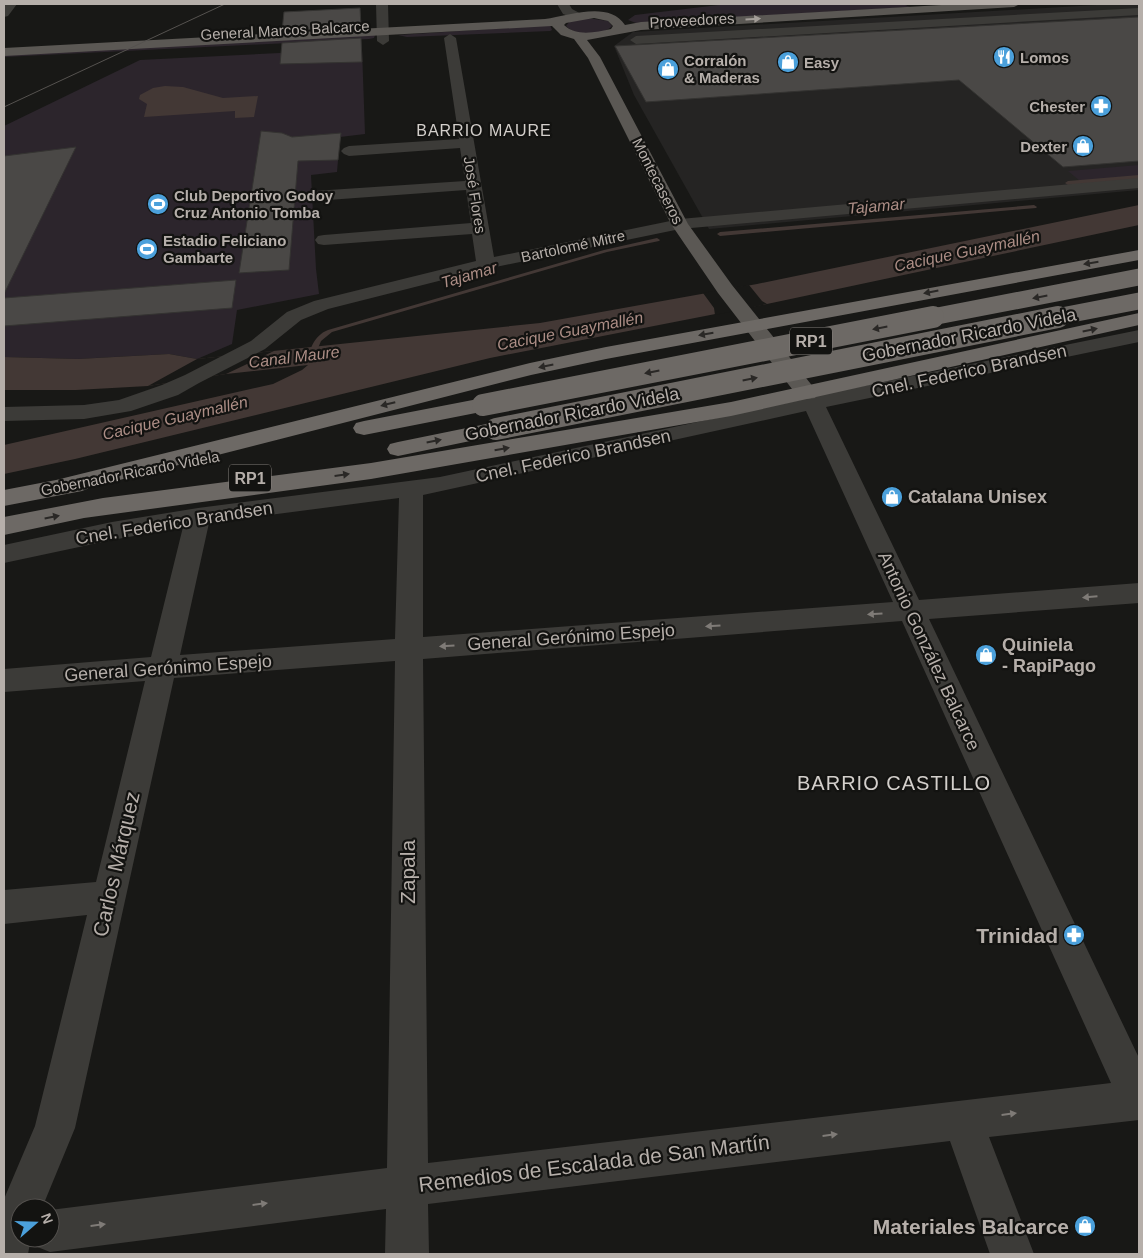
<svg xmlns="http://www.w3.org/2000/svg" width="1143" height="1258" viewBox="0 0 1143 1258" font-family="Helvetica,sans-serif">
  <rect width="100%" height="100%" fill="#181816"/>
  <path fill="#252423" d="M1113,4H1139V190L709,229L634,95L614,46L633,32Z"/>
  <path fill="#2c252c" d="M727,4H903L910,7L636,23L628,20L635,15Z
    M588,18L608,21L612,26C602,37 575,36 566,26L570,21Z
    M550,25L552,30L550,31L407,37L398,35Z
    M375,35L374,38L369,39L4,57V54Z
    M362,49L365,134L340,137L337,172L311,175L316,269L319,294L237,310L232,344L197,359L169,354L78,359L4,357V126L140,60Z
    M1139,165V181L1086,186L1068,171Z"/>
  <path fill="#433835" d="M165,86L183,87L223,98L258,96L254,117L235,118V111L144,117L147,104L139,99L140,95L153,88Z
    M1139,205V225L767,304L490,358L75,459L4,474V445L273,384L302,370L308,365L226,374L148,386L76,390H4V357L78,359L169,354L197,359L540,323L757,284Z"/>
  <path fill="#181816" d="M749,285L762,301L767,304L715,315L714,308L703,293Z
    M274,351L226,374L148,386L197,359Z"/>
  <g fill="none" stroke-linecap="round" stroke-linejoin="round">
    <path fill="#433835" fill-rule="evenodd" d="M1139,175V179L1068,185L1065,183L1068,181Z
      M1034,205L1037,207L1036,208L720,236L717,234L720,232Z
      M657,238L660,240L659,241L607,252L332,332L321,341L311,365L309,366L306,364C310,350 313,336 328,330L604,250Z"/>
  </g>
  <path fill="#4a4846" stroke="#343331" d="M360,8L361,27L282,31L284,12Z
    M1139,17V161L1063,167L959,80L646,102L615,46Z
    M361,38L362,62L280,64L282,43Z
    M261,131L282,133L292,137L341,133L338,160L298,161L289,270L239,273Z
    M76,147L4,294V156Z
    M236,280L232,308L4,326V298Z"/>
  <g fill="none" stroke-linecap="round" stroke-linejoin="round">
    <path fill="#3c3b38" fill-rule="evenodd" d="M5,4H17L8,16L4,17Z
      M376,4H388L389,41L383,45L377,41Z
      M557,4H569L572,9L585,16L579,20L563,14Z
      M1139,8V15L636,44L630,40L636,36Z
      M450,34L456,38L494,257L680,219L1139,178V188L680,229L486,269L328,309L301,320L265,349L199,383L178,395L131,411L84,419L4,421V407L84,405L119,400L162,385L185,375L251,341L287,312L314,301L476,261L472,234L324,245L318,244L315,240L318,236L324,235L471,223L466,190L314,201L308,199L306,196L308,193L314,191L465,181L460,148L349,156L344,154L341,151L344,148L349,146L459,139L444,38Z
      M1139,330V342L826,407L919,600L1139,583V603L929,619L1139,1058V1120L989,1137L1034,1254H990L950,1141L428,1204L429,1254H385L386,1209L50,1252L35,1246L31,1238H50V1210L387,1168L395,661L174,678L75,1128L42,1208H20V1238H31L28,1254H4V1199L35,1126L87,915L4,924V890L96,882L145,681L4,692V669L151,657L183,527L112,540L4,563V545L112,522L198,508L440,477L800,400L796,393L799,388L807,387L815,388L819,395ZM806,411L893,602L423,637V495ZM399,498L395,639L180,655L209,523ZM902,621L1111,1083L428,1163L423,659Z"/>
    <path fill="#5b5854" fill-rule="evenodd" d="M959,4H1020L1014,7L641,30L587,40L600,57L688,224L732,285L818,393L815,398L807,399L799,398L718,293L671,224L588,58L574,39L561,35L552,26L4,56V48L545,19C568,16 609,0 625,25L641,22ZM594,18L608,21L613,26L611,29C596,32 577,37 564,25L566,23Z"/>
    <path fill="#6d6965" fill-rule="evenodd" d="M1139,250V260L606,359L531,375L92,487L82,491L4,506V490L56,480L530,363L606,347Z
      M1139,313V325L731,416L371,479L84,518L4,535V517L103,498L371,463L731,402Z
      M483,398L491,400L494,405L491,410L364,435L356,433L353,428L356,423L364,421Z
      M496,422L504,424L507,429L504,434L398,456L390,454L387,449L390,444L398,442Z"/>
    <path stroke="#55524f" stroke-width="1" d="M4,107L225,4"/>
    <path stroke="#6d6965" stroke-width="17" d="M927,318L1139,277
      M1051,318L1139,301"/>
    <path stroke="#6d6965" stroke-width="22" d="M483,405L933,317
      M496,429L1058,317"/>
  </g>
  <defs><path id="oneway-solid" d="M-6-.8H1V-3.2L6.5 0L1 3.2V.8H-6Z" transform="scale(1.25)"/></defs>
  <use fill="#a49e99" href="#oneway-solid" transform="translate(753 19) rotate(-3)"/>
  <g fill="#2a2826">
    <use href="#oneway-solid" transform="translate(1091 263) rotate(171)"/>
    <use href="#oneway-solid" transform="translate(931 292) rotate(169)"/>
    <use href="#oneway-solid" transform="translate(1040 297) rotate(169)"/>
    <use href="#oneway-solid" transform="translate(880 328) rotate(169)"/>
    <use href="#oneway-solid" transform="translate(1090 330) rotate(-12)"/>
    <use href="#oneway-solid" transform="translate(706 334) rotate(170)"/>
    <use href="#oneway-solid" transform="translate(546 366) rotate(168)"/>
    <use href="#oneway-solid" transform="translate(652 372) rotate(169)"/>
    <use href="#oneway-solid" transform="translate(750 379) rotate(-11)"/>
    <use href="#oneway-solid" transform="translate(388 404) rotate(166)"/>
    <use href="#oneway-solid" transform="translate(434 441) rotate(-11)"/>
    <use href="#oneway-solid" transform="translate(502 449) rotate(-10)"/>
    <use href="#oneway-solid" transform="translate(342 475) rotate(-8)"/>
    <use href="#oneway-solid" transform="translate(52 517) rotate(-11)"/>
  </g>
  <g fill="#7f7b77">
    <use href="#oneway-solid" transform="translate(1090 597) rotate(175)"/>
    <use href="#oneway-solid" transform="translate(875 614) rotate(176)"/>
    <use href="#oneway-solid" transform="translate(713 626) rotate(176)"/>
    <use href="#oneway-solid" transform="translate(447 646) rotate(176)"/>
    <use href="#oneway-solid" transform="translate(1009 1114) rotate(-7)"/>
    <use href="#oneway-solid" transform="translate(830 1135) rotate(-7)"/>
    <use href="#oneway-solid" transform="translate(260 1204) rotate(-7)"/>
    <use href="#oneway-solid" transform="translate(98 1225) rotate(-7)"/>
  </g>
  <defs>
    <g id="restaurant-disc" transform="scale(1.125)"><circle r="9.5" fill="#4ba0db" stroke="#131311"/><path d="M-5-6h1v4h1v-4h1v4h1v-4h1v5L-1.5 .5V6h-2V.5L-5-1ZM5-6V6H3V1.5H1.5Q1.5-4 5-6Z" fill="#fff"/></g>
    <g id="shop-disc" transform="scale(1.125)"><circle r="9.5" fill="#4ba0db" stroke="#131311"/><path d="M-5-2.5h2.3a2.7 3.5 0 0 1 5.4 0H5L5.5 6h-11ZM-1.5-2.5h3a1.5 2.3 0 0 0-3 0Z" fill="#fff"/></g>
    <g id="pharmacy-disc" transform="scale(1.125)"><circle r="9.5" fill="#4ba0db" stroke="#131311"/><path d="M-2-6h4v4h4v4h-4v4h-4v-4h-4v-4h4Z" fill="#fff"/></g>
    <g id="stadium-disc" transform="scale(1.125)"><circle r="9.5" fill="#4ba0db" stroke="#131311"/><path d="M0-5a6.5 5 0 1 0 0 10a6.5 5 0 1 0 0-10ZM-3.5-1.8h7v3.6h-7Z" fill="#fff"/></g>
  </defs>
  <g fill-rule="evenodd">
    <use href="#restaurant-disc" x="1004" y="57"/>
    <use href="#shop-disc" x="788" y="62"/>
    <use href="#shop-disc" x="668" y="69"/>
    <use href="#pharmacy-disc" x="1101" y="106"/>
    <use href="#shop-disc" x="1083" y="146"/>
    <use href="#stadium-disc" x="158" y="204"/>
    <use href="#stadium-disc" x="147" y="249"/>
    <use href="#shop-disc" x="892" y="497"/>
    <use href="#shop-disc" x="986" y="655"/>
    <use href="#pharmacy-disc" x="1074" y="935"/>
    <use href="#shop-disc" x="1085" y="1226"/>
  </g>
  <g text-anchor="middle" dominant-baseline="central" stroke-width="4.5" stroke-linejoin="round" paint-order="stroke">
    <g font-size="15" fill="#b6afaa" stroke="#131311">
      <text transform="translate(692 20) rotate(-3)">Proveedores</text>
      <text transform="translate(285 30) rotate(-3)">General Marcos Balcarce</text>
      <text transform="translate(658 181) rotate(63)">Montecaseros</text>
      <text transform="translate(475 195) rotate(81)">José Flores</text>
      <text transform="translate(573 246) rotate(-12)">Bartolomé Mitre</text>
      <text transform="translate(130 473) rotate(-11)">Gobernador Ricardo Videla</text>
    </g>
    <g font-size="15" font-weight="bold" fill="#b6afaa" stroke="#131311" text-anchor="start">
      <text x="1020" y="57">Lomos</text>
      <text x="684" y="60">Corralón<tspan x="684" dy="17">&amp; Maderas</tspan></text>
      <text x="804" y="62">Easy</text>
      <text x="1085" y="106" text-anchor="end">Chester</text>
      <text x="1067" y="146" text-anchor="end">Dexter</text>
      <text x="174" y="195">Club Deportivo Godoy<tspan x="174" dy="17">Cruz Antonio Tomba</tspan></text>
      <text x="163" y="240">Estadio Feliciano<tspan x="163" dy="17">Gambarte</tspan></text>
    </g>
    <g font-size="16" letter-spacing="1" fill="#d3cfcb" stroke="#131311">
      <text x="484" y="130">BARRIO MAURE</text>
    </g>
    <g font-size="16" font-style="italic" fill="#ad8e86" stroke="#131311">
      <text transform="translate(876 206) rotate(-5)">Tajamar</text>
      <text transform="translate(967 251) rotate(-12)">Cacique Guaymallén</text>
      <text transform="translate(469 275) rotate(-16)">Tajamar</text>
      <text transform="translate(570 331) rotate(-11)">Cacique Guaymallén</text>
      <text transform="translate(294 357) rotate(-7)">Canal Maure</text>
      <text transform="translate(175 418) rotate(-13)">Cacique Guaymallén</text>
    </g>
    <g fill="#131311" stroke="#85807c" stroke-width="1">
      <rect x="790" y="327.5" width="42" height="27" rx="4"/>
      <rect x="229" y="464.5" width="42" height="27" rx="4"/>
    </g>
    <g font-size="16" font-weight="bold" fill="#b6afaa">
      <text x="811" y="341">RP1</text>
      <text x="250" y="478">RP1</text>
    </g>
    <g font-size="18" fill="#b6afaa" stroke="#131311">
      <text transform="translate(969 335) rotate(-11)">Gobernador Ricardo Videla</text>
      <text transform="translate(969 371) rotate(-12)">Cnel. Federico Brandsen</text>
      <text transform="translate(572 414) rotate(-11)">Gobernador Ricardo Videla</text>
      <text transform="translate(573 456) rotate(-12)">Cnel. Federico Brandsen</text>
      <text transform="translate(174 523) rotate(-9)">Cnel. Federico Brandsen</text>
      <text transform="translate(571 637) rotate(-4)">General Gerónimo Espejo</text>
      <text transform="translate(929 651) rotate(65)">Antonio González Balcarce</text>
      <text transform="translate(168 668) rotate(-4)">General Gerónimo Espejo</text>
    </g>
    <g font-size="18" font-weight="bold" fill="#b6afaa" stroke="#131311" text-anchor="start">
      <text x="908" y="497">Catalana Unisex</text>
      <text x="1002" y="645">Quiniela<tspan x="1002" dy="21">- RapiPago</tspan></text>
    </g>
    <g font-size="20" letter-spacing="1" fill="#d3cfcb" stroke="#131311">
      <text x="894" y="783">BARRIO CASTILLO</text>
    </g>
    <g font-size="21" fill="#b6afaa" stroke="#131311">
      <text transform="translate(116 864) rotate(-77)">Carlos Márquez</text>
      <text transform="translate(407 872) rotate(-90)">Zapala</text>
      <text transform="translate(594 1163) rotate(-7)">Remedios de Escalada de San Martín</text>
    </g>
    <g font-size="21" font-weight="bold" fill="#b6afaa" stroke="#131311" text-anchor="end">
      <text x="1058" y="935">Trinidad</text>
      <text x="1069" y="1226">Materiales Balcarce</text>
    </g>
  </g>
  <rect width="1143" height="1258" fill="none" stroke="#b6afaa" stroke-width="10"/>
  <g transform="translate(35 1223) rotate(70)"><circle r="24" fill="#131311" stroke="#54514e"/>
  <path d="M0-4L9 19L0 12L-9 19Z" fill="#4ba0db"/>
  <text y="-8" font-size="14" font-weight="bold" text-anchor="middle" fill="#b6afaa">N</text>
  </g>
</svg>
